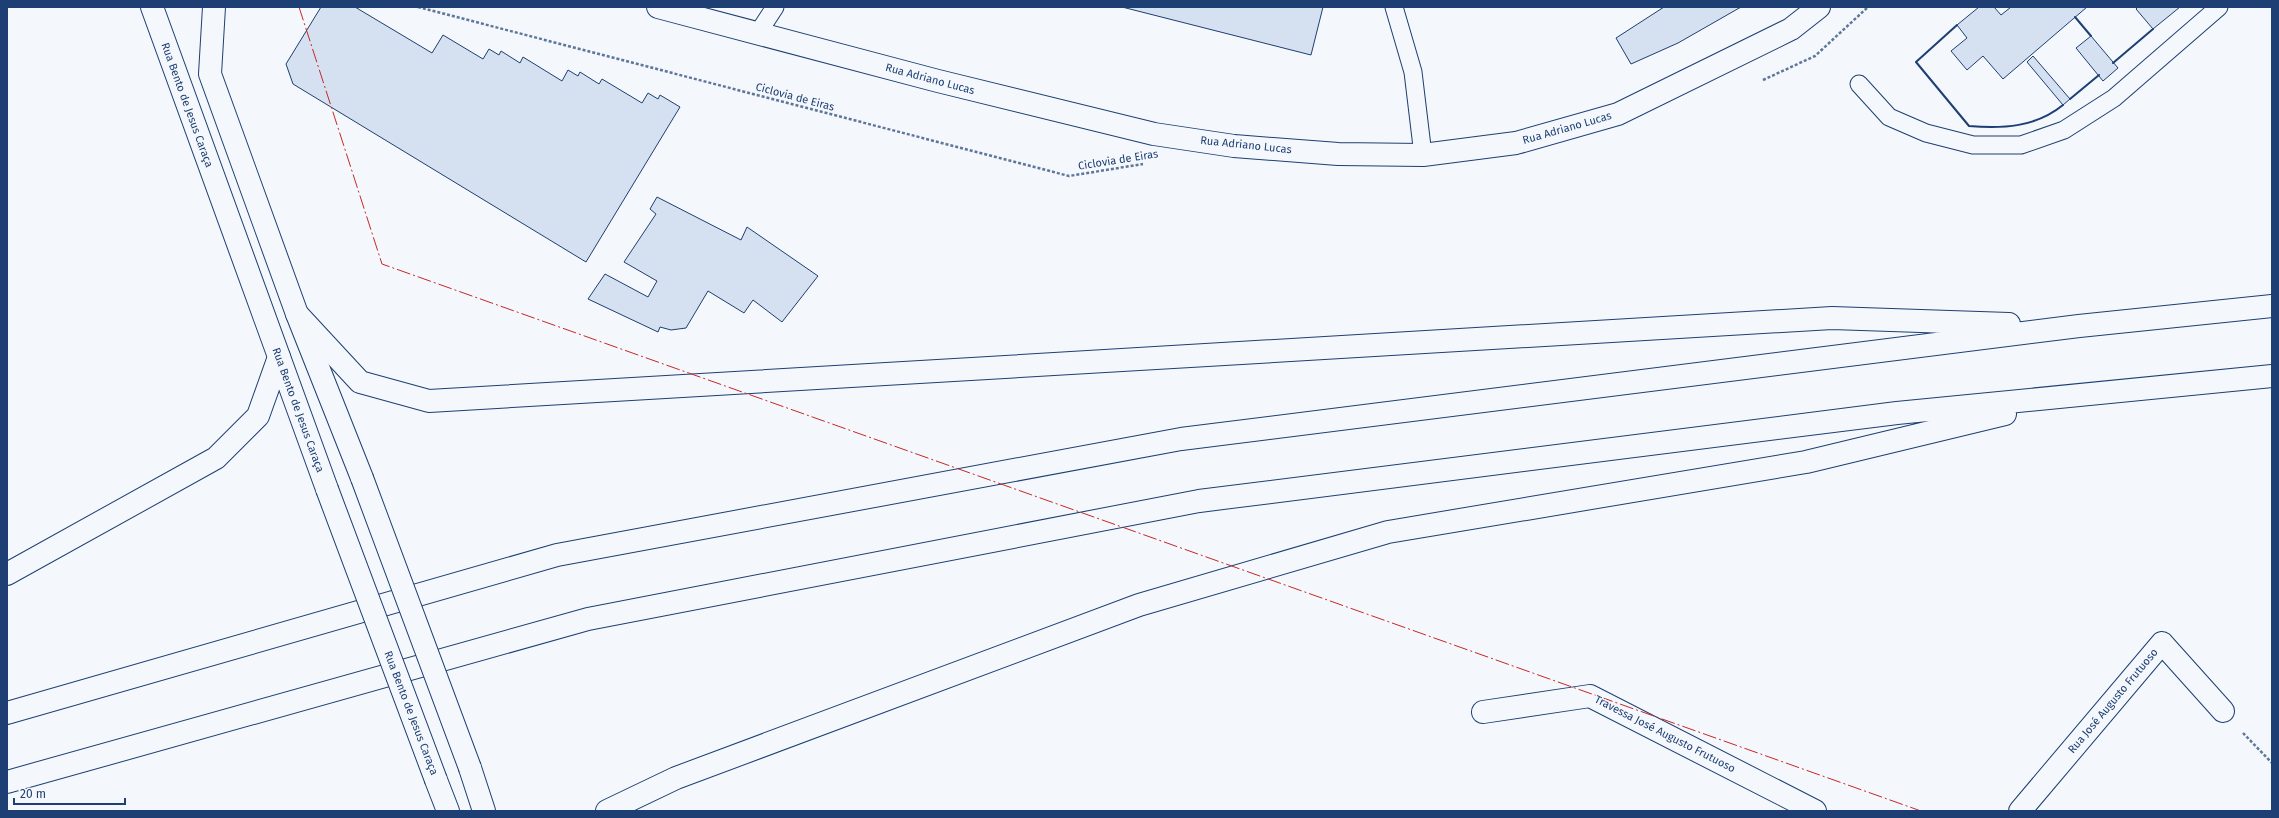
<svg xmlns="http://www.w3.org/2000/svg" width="2279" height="818" viewBox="0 0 2279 818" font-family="'Fira Sans',sans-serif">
  <rect width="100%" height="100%" fill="#f4f7fb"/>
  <path fill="#d5e0f0" stroke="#1d3f73" d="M321,7H355L432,53L443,35L483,59L489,49L499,55L501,51L520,63L523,57L562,81L568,70L578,76L580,72L599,84L602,79L642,103L648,93L658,99L660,95L680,107L586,262L293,84L286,64Z
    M1122,7H1323L1311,55Z
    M1664,7H1741L1678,43L1631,64L1616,38Z
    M1979,7H1994L2001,15L2011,7H2087L2003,79L1983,56L1967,70L1951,51L1967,38L1957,25Z
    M2138,7H2180L2153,29L2136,9Z
    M2091,36L2118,68L2103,81L2076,48Z
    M2033,56L2070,99L2063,105L2027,62Z
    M657,197L741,240L747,227L818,276L782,322L753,300L744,313L708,291L686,328L671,330L660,327L658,332L588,299L605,274L648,297L657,281L624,262L656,214L650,209Z"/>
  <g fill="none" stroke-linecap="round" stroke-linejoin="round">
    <g stroke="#1d3f73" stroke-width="19">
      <path id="lane" d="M1394,7L1413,72L1423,155
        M758,33L775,7
        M1859,84L1889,117L1926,133L1973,145H2021L2064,130L2114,98L2219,7"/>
    </g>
    <g stroke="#1d3f73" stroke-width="24">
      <path id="street" d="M1483,712L1590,696L1815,811
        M2020,811L2162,643L2223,711"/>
    </g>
    <g stroke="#1d3f73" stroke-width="24">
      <path id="secondary" d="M152,7L327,489
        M214,7L210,74L297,314L362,478
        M658,7L938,81L1154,134L1234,146L1338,154L1423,155L1516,143L1618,114L1791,29L1819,7
        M470,768L484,811
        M436,780L448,811"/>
    </g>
    <g stroke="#1d3f73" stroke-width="24">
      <path id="highway" d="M297,314L360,382L429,401L1832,318L2009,324
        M7,574L216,458L258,416L279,357
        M7,713L557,555L1181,439L2079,326L2272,306
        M7,782L588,619L1199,501L1897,413L2272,376
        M607,811L676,778L1139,605L1388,532L1806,462L2005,414"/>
    </g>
    <path stroke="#5e769c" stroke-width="2.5" stroke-dasharray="3 2" stroke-linecap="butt" d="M418,7L1069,176L1143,164
      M1763,80L1815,56L1868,7
      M2243,733L2272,763"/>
    <use href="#lane" stroke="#f4f7fb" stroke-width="17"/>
    <use href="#street" stroke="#f4f7fb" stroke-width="22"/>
    <use href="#secondary" stroke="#f4f7fb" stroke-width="22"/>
    <use href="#highway" stroke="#f4f7fb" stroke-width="22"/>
    <g stroke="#1d3f73" stroke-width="24" stroke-linecap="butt">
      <path id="secondary-bridge" d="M362,478L470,768
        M327,489L436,780"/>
    </g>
    <use href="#secondary-bridge" stroke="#f4f7fb" stroke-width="22"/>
    <path stroke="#1d3f73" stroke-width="2" d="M2075,17L2091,36
      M1957,25L1916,62L1969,126C2003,129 2036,127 2063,105
      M2113,63L2153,29
      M2070,99L2099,75"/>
    <path stroke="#c62828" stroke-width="1" stroke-dasharray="14 3 2 3" stroke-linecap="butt" d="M299,7L382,264L1921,811"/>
  </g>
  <g text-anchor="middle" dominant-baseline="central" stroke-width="3" stroke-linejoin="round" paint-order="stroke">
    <g font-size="11" fill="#1d3f73" stroke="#f4f7fb">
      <text transform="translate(930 79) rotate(15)">Rua Adriano Lucas</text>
      <text transform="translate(795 97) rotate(15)">Ciclovia de Eiras</text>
      <text transform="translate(187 105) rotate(70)">Rua Bento de Jesus Caraça</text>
      <text transform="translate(1567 128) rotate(-16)">Rua Adriano Lucas</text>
      <text transform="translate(1246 145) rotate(6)">Rua Adriano Lucas</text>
      <text transform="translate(1118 160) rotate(-9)">Ciclovia de Eiras</text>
      <text transform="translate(298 410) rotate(70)">Rua Bento de Jesus Caraça</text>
      <text transform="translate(2113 701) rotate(-50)">Rua José Augusto Frutuoso</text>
      <text transform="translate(411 713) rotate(69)">Rua Bento de Jesus Caraça</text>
      <text transform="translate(1665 734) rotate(27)">Travessa José Augusto Frutuoso</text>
    </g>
  </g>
  <rect width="2279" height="818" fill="none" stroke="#1d3f73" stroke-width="16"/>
  <path d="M14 798v6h111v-6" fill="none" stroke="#1d3f73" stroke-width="2"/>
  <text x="20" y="798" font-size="12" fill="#1d3f73" stroke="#f4f7fb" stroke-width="3" paint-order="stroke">20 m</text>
</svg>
